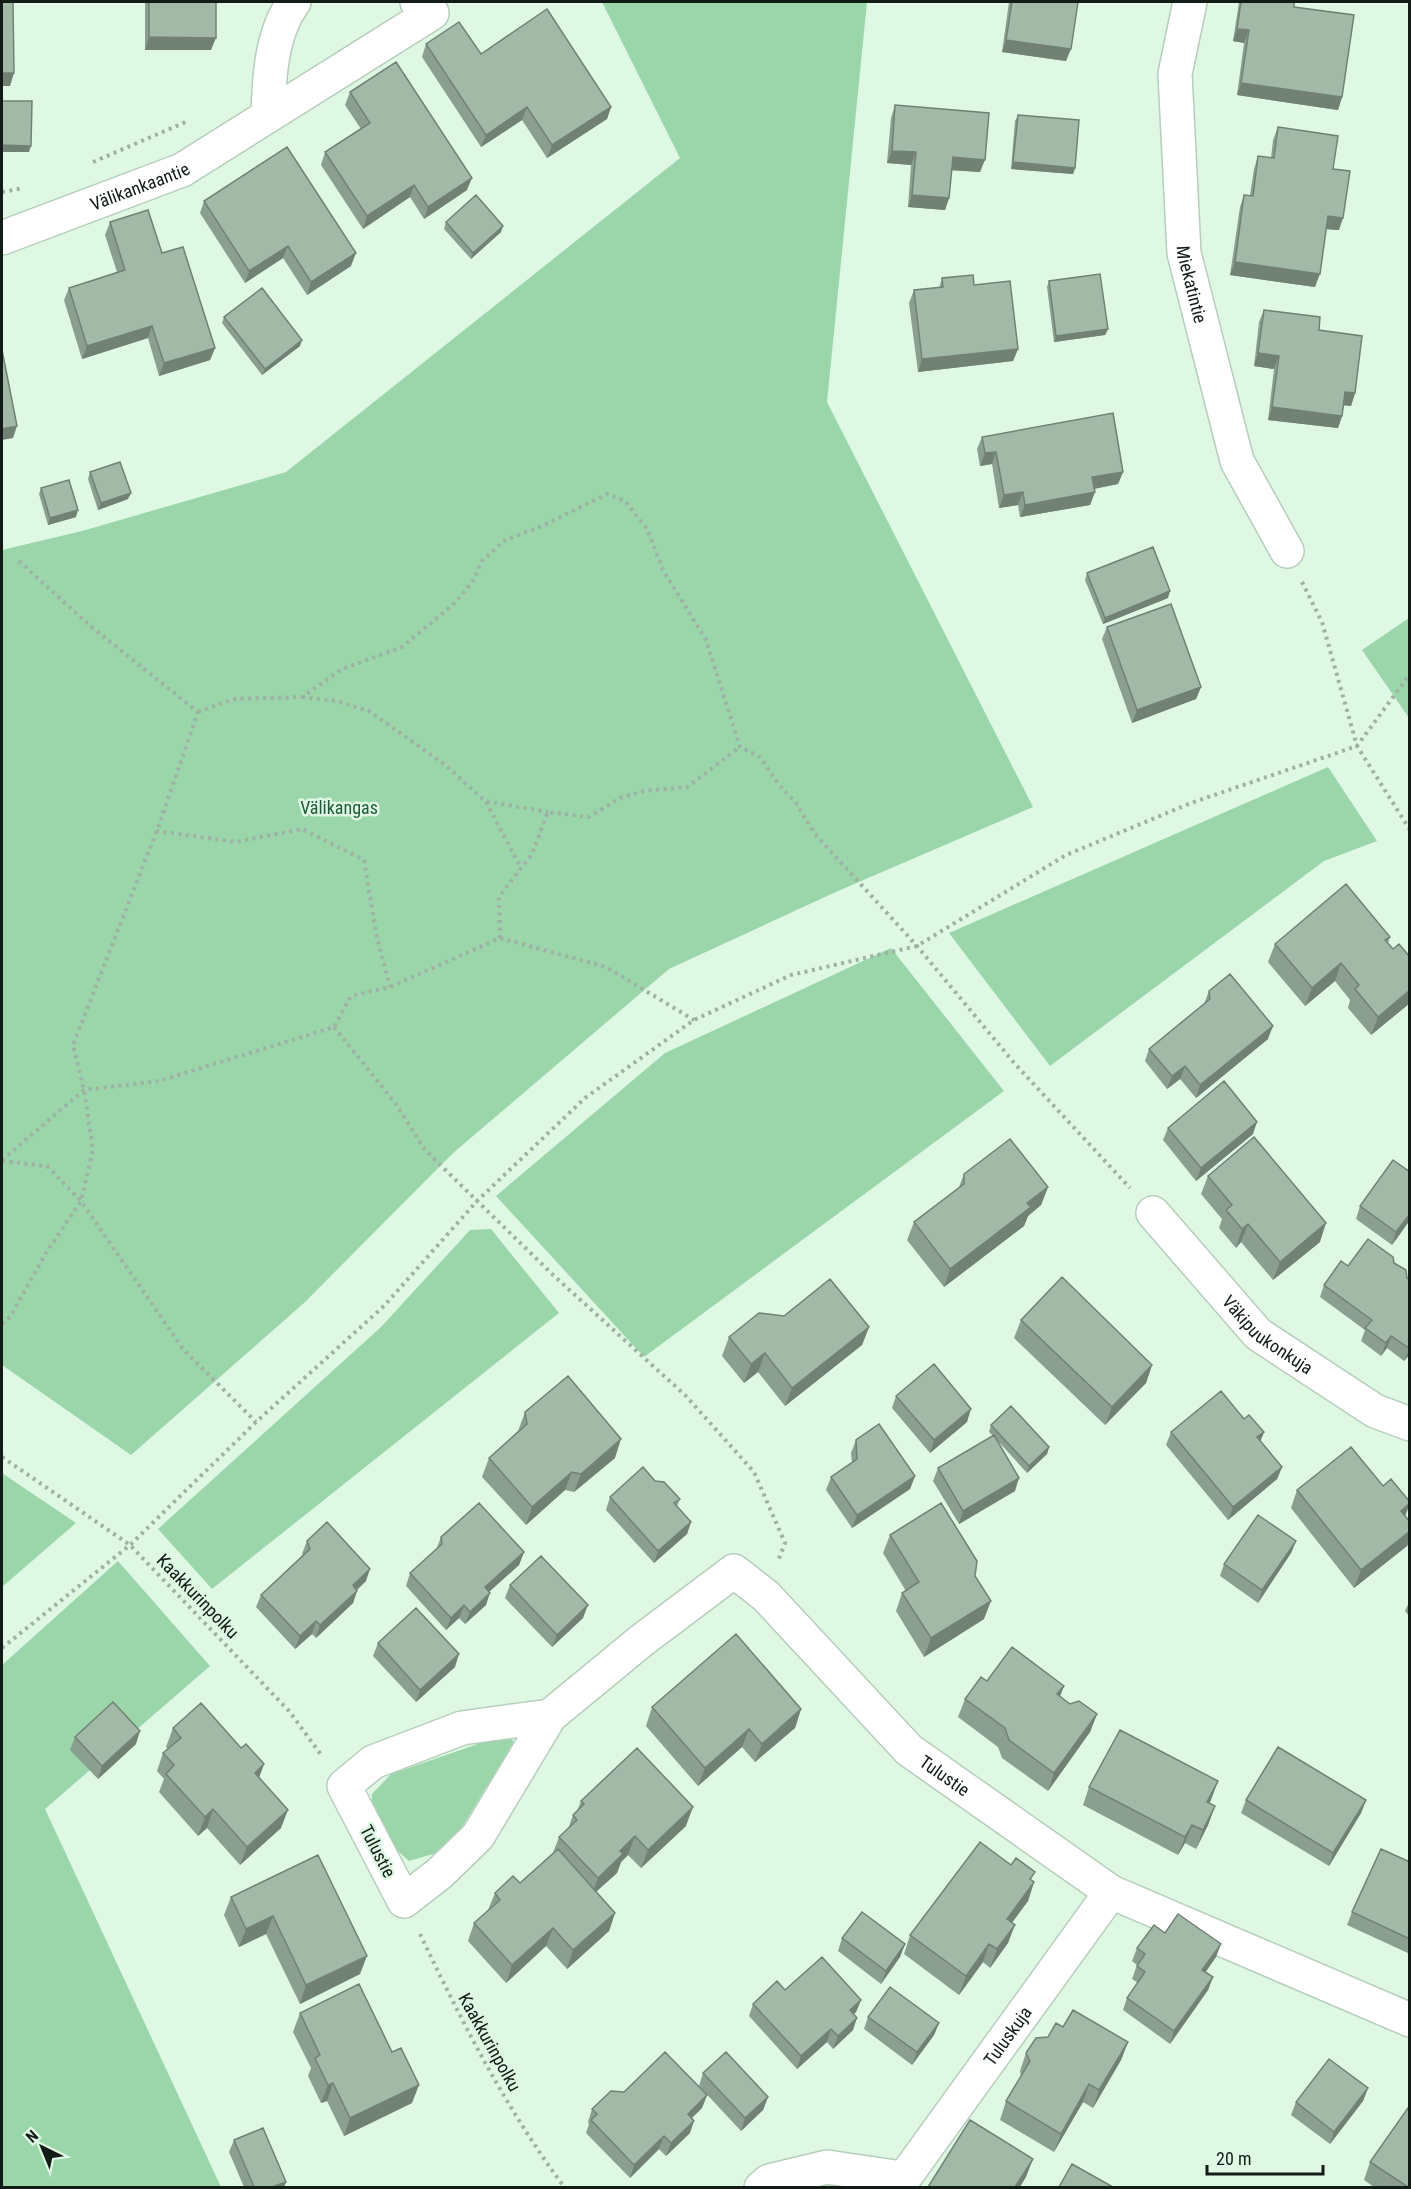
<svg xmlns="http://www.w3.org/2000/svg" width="1411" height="2189" viewBox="0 0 1411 2189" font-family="'Roboto Condensed',sans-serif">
  <rect width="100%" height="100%" fill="#dff8e4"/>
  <path fill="#9bd6ab" d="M602,2H867L827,402L1033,807L838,891L669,969L452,1154L304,1303L131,1455L2,1365V550L82,531L286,472L680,158Z
    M1409,618L1410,718H1409L1362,650Z
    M1328,767L1377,841L1324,861L1050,1066L949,933Z
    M891,948L1004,1091L644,1357L496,1196L665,1053Z
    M491,1229L559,1313L212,1589L158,1529L381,1327L470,1230Z
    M2,1473L76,1523L2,1587Z
    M118,1561L210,1666L45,1809L221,2187H2V1665Z
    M507,1734L514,1742L462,1827L440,1852L409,1861L370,1826L372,1794L391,1774Z"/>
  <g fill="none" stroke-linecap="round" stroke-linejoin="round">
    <g stroke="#b6cebb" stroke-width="36">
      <g id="minor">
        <path id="s1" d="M1190,2L1175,74L1184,253L1237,461L1287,551"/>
        <path d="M268,116C269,78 271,33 294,2"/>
        <path id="s2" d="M2,238L182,170L432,13L417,2"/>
        <path id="s3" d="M1153,1213L1258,1334L1375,1411L1410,1424"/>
        <path id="s4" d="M550,1716L478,1836L440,1873L404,1901L344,1786L373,1762L462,1728L550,1716L641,1641L734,1571L766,1596L909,1750L1111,1892L1410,2020"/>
        <path d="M761,2188L769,2181L827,2167L902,2178"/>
        <path id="s5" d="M897,2188L1111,1892"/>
      </g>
    </g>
    <path stroke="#9eb1a2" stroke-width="4" stroke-dasharray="3 4.5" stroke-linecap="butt" d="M93,162L188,121
      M2,192L24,188
      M19,561L89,625L198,712
      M1302,582L1322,622L1357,746L1410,830
      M302,697L336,701L369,711L444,764L485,801L548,812
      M198,712L233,699L302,697L342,669L402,647L456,602L473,581L482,561L505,540L542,526L607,494L625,501L647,529L663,570L706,640L740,747L760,757L779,785L796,803L815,834L917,946L1015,1064L1130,1188
      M486,802L521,868
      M156,831L236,842L302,829L364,860L376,933L390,987
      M500,938L499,897L532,854L548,812L589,817L620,798L644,791L687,787L740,747
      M334,1027L396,1104L425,1150L552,1274L686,1396L754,1472L785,1543L778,1561
      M2,1160L84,1090L159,1081L334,1027L351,996L390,987L500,938L606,967L694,1020
      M2,1161L47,1166L81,1201L183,1349L256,1422
      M2,1324L10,1317L46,1253L81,1201L93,1150L84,1090L73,1045L159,825L198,712
      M2,1457L130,1545L289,1711L322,1756
      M2,1648L130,1545L256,1422L384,1306L477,1201L585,1098L694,1020L791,975L917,946L1066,855L1191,803L1357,746L1410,674
      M420,1934C462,2022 506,2109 565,2188"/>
    <use href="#minor" stroke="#fff" stroke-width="33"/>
  </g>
  <path fill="#8b9f90" d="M145,2H216L211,50H145Z
    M1009,2H1078L1066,61L1002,52Z
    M1239,2H1294V7L1342,97L1338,110L1237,95L1244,43L1233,41Z
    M426,44L481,54L611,107L607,119L547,158L522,120L481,147L422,57Z
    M350,92L467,190L424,219L410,197L363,229L321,165L325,152L361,129L345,105Z
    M895,105L980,172L952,170L949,198L945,210L908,207L911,165L887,163L891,118Z
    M1018,115L1075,168L1073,174L1011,169L1015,121Z
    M1278,127L1333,169L1339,230L1326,229L1315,287L1230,275L1240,207L1244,195H1250L1254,169L1258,156L1271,158L1273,140Z
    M204,201L351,266L307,295L283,258L245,283L200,213Z
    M110,222L162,253L215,348L210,360L159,376L148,338L82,359L64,300L69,288L117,272L105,235Z
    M446,222L501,232L471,259L444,229Z
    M942,278L1018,349L1013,361L918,372L909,303L914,290L939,288Z
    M1049,281L1108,329L1105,335L1054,342L1047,287Z
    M1264,310L1319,330L1355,393L1351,406L1344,405L1342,416L1338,428L1268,420L1274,369L1254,366L1259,322Z
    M224,317L300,346L262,375L222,323Z
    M982,437L1123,472L1118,484L1094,489L1095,492L1090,505L1020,517L1018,505L999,508L992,464L980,466L977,449Z
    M90,472L128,499L98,510L88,479Z
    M41,488L76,517L48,525L39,494Z
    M1087,573L1168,598L1103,624L1085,580Z
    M1107,627L1201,687L1196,699L1132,723L1102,639Z
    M1390,937L1388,943L1393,949L1410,957V1003L1371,1035L1348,1008L1350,1000L1335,981L1305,1006L1268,962L1275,944Z
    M1209,991L1268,1039L1196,1098L1180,1079L1167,1089L1145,1061L1149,1049L1204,1004Z
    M1168,1128L1253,1134L1196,1181L1163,1140Z
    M1410,1172V1220L1392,1245L1356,1219L1360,1206Z
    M964,1174L1048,1187L1041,1205L1028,1216L1024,1226L944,1287L907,1240L914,1222L959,1187Z
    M1208,1176L1320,1242L1273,1280L1241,1242L1236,1248L1219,1228L1222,1219L1201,1194Z
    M1394,1263L1407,1278L1410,1280V1354L1404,1361L1387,1348L1381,1356L1361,1341L1365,1330L1320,1297L1324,1285L1348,1266Z
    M1021,1320L1152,1365L1146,1383L1105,1425L1014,1338Z
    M869,1327L862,1345L785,1406L758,1372L744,1383L722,1356L729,1337Z
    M896,1396L967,1422L930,1453L892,1408Z
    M525,1412L615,1458L574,1492L565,1490L526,1525L482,1477L489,1458L518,1431Z
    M1244,1419L1264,1432L1260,1441L1282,1467L1277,1479L1228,1520L1166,1445L1171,1432Z
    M991,1425L1049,1447L1047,1454L1027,1473L997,1440L1015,1491L959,1524L933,1481L938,1468L993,1436L989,1432Z
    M856,1440L915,1476L910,1489L852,1528L826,1490L831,1477L852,1462L851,1453Z
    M655,1481L680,1499L677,1506L691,1522L687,1534L654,1563L606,1510L610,1497Z
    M1383,1486L1410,1502L1405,1516L1410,1522V1540L1407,1546L1354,1588L1291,1508L1297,1490Z
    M890,1535L975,1576L984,1619L924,1657L896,1611L902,1593L906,1591L883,1553Z
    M441,1537L524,1552L519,1565L489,1592L486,1605L465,1624L459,1618L446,1630L406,1586L410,1573L436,1550Z
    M307,1541L366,1581L357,1590V1591L353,1603L316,1638L312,1634L295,1649L256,1607L261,1595L303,1555L302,1554Z
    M1296,1541L1291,1553L1258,1603L1220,1576L1224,1564Z
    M510,1585L583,1618L552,1647L505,1598Z
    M1410,1600V1617L1405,1611Z
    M378,1643L455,1667L416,1702L373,1656Z
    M987,1681L1064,1686L1060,1696L1070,1704L1097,1714L1090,1732L1048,1791L1002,1758L998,1747L958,1717L965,1699Z
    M652,1707L801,1709L795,1728L755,1762L742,1747L698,1786L646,1726Z
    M173,1728L241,1748L264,1764L259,1777L281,1828L240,1865L207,1828L198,1836L159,1792L164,1779L157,1771L163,1753L168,1749L166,1747Z
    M75,1737L136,1744L98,1779L70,1750Z
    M1218,1781L1209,1804L1215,1806L1208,1825L1196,1849L1185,1843L1178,1855L1083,1805L1089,1787Z
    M1246,1800H1366L1361,1813L1329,1866L1241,1813Z
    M581,1801L686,1826L641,1868L628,1855L621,1862L617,1873L596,1892L615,1913L609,1931L567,1969L546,1946L506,1983L468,1941L474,1923L488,1910L495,1893L520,1883L553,1853L559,1837L568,1829L573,1815L577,1811Z
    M318,1855L360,1974L300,2004L266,1934L239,1947L224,1915L231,1897Z
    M1410,1862V1954L1347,1925L1352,1912Z
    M1032,1880L1034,1882L1028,1901L1012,1923L1008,1943L990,1968L983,1962L959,1995L904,1954L910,1935Z
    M1165,1933L1216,1957L1205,1972L1213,1977L1208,1990L1170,2044L1123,2010L1127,1998L1138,1983L1132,1979L1137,1965L1132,1961L1137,1948Z
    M842,1938L905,1944L900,1957L881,1984L838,1951Z
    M785,1990L861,2000L856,2012L854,2014L853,2030L833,2049L827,2042L797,2069L749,2016L753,2004Z
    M300,2013L412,2103L344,2136L327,2101L321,2103L308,2076L311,2068L293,2032Z
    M868,2017L939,2023L934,2035L912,2065L864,2029Z
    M1063,2027L1128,2042L1121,2060L1093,2108L1083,2102L1054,2152L1000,2120L1006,2101L1021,2076L1020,2071L1026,2053Z
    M703,2073L768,2097L763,2110L741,2131L699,2086Z
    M1368,2088L1363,2101L1330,2144L1291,2115L1296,2102Z
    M624,2092L707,2095L702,2108L692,2118L690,2133L666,2156L659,2149L630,2178L586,2133L589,2124L588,2122L592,2109Z
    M234,2140L286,2182L284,2187H244L229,2152Z
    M1370,2162L1410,2187H1374L1364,2180Z"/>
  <path fill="#718275" d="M1237,29L1249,30L1244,43L1233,41Z
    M149,37L216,38L211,50H145Z
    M1006,40L1071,49L1066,61L1002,52Z
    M2,73H14L10,86H2Z
    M1241,83L1342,97L1338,110L1237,95Z
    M527,107L522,120L481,147L486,135Z
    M611,107L607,119L547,158L552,145Z
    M2,145L31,146L29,152H2Z
    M892,151L916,152L911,165L887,163Z
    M953,157L985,160L980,172L948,170Z
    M1013,162L1075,168L1073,174L1011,169Z
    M472,178L467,190L424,219L428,207Z
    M414,185L410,197L363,229L367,216Z
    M912,195L949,198L945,210L908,207Z
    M1328,216L1343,218L1339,230L1324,229Z
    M503,226L501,232L471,259L473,253Z
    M288,246L283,258L245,283L249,271Z
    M356,253L351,266L307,295L311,282Z
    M1235,262L1320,274L1315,287L1230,275Z
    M152,326L148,338L82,359L87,346Z
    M1108,329L1105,335L1054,342L1056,336Z
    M302,340L300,346L262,375L265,369Z
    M215,348L210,360L159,376L164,363Z
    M1018,349L1013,361L918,372L922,359Z
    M1258,353L1279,356L1274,369L1254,366Z
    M1345,392L1355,393L1351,406L1340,405Z
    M1272,407L1342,416L1338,428L1268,420Z
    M17,426L13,438L2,440V429Z
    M996,452L992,464L980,466L985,453Z
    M1123,472L1118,484L1088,490L1092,477Z
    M1023,492L1018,505L999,508L1004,495Z
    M1095,492L1090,505L1020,517L1025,505Z
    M131,493L128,499L98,510L101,503Z
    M78,510L76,517L48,525L50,518Z
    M1170,591L1168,598L1103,624L1105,618Z
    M1201,687L1196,699L1132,723L1137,710Z
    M1341,963L1335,981L1305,1006L1312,988Z
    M1410,990V1003L1371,1035L1378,1017Z
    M1273,1026L1268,1039L1196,1098L1200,1085Z
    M1185,1066L1180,1079L1167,1089L1172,1076Z
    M1257,1122L1253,1134L1196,1181L1201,1168Z
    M1048,1187L1041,1205L1028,1216L1024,1226L944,1287L950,1269L1027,1203Z
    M1410,1214V1220L1392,1245L1396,1232Z
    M1326,1223L1320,1242L1273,1280L1280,1262Z
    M1248,1224L1241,1242L1236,1248L1242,1229Z
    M869,1327L862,1345L785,1406L792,1388Z
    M1391,1336L1387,1348L1381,1356L1386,1343Z
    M1410,1348V1354L1404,1361Z
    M765,1353L758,1372L744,1383L751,1364Z
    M1152,1365L1146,1383L1105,1425L1112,1407Z
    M971,1409L967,1422L930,1453L934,1440Z
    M1264,1432L1259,1445L1257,1437Z
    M621,1439L615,1458L574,1492L581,1474Z
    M1049,1447L1047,1454L1027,1473L1029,1466Z
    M1282,1467L1277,1479L1228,1520L1233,1507Z
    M572,1472L565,1490L526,1525L532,1507Z
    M915,1476L910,1489L852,1528L857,1515Z
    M1019,1478L1015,1491L959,1524L963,1511Z
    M1410,1503V1504L1403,1521L1401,1511Z
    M691,1522L687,1534L654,1563L658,1551Z
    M1410,1531V1540L1407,1546L1354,1588L1361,1570Z
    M1296,1541L1291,1553L1258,1603L1262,1590Z
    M524,1552L519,1565L481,1599L485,1587Z
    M370,1569L366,1581L348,1598L353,1585Z
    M357,1591L353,1603L316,1638L320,1625Z
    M490,1593L486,1605L465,1624L470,1612Z
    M991,1601L984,1619L924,1657L931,1638Z
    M464,1605L459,1618L446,1630L451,1618Z
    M588,1605L583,1618L552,1647L557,1635Z
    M316,1621L312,1634L295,1649L300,1636Z
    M459,1654L455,1667L416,1702L420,1690Z
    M1064,1686L1057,1704V1694Z
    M801,1709L795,1728L755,1762L762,1744Z
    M1097,1714L1090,1732L1048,1791L1054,1773Z
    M749,1729L742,1747L698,1786L705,1768Z
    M140,1731L136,1744L98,1779L102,1766Z
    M264,1764L257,1783L255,1773Z
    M1218,1781L1211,1800L1200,1821L1207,1802Z
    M1366,1800L1361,1813L1329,1866L1333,1853Z
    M1215,1806L1208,1825L1196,1849L1203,1830Z
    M693,1807L686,1826L641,1868L648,1850Z
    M213,1809L207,1828L198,1836L205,1817Z
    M288,1810L281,1828L240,1865L247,1847Z
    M1192,1825L1185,1843L1178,1855L1185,1837Z
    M635,1836L628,1855L621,1862L617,1873L591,1896L598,1878L620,1851Z
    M1034,1882L1028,1901L1000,1938L1007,1919Z
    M615,1913L609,1931L567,1969L573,1950Z
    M273,1916L266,1934L239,1947L246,1929Z
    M1015,1925L1008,1943L990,1968L997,1949Z
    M553,1928L546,1946L506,1983L512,1965Z
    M905,1944L900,1957L881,1984L886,1971Z
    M989,1944L983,1962L959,1995L966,1976Z
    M1221,1944L1216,1957L1198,1983L1202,1970Z
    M367,1956L360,1974L300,2004L306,1985Z
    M1213,1977L1208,1990L1170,2044L1174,2031Z
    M861,2000L856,2012L845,2022L850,2010Z
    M857,2018L853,2030L833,2049L838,2036Z
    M939,2023L934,2035L912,2065L917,2052Z
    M831,2029L827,2042L797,2069L801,2056Z
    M1128,2042L1121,2060L1093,2108L1099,2090Z
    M333,2083L327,2101L321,2103L328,2085Z
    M1089,2084L1083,2102L1054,2152L1061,2134Z
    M419,2085L412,2103L344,2136L350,2118Z
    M1368,2088L1363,2101L1330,2144L1334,2132Z
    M707,2095L702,2108L683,2126L688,2114Z
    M768,2097L763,2110L741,2131L745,2118Z
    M694,2121L690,2133L666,2156L671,2143Z
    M664,2136L659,2149L630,2178L634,2165Z
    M1033,2159L1026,2177L1020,2187H1015Z
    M286,2182L284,2187H272Z"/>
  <path fill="#a2b9a7" stroke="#718275" stroke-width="1.5" d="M2,2H13L14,73H2Z
    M149,2H216V38L149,37Z
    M1012,2H1078L1071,49L1006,40Z
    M1241,2H1294V7L1354,15L1342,97L1241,83L1249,30L1237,29Z
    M547,9L611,107L552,145L527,107L486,135L426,44L459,22L481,54Z
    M396,62L472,178L428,207L414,185L367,216L325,152L370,123L350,92Z
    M2,101H32L31,146L2,145Z
    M895,105L989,113L985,160L953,157L949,198L912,195L916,152L892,151Z
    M1018,115L1079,120L1075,168L1013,162Z
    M1278,127L1338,136L1333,169L1350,171L1343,218L1328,216L1320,274L1235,262L1244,195L1253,196L1258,156L1274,158Z
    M287,147L356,253L311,282L288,246L249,271L204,201Z
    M476,195L503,226L473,253L446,222Z
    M148,210L162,253L183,247L215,348L164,363L152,326L87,346L69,288L125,270L110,222Z
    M1100,274L1108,329L1056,336L1049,281Z
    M973,275L974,285L1010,281L1018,349L922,359L914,290L943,287L942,278Z
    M262,288L302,340L265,369L224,317Z
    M1264,310L1320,317L1319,330L1362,336L1355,393L1345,392L1342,416L1272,407L1279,356L1258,353Z
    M2,350L17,426L2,429Z
    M1113,413L1123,472L1092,477L1095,492L1025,505L1023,492L1004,495L996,452L985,453L982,437Z
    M120,462L131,493L101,503L90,472Z
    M69,480L78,510L50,518L41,488Z
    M1153,547L1170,591L1105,618L1087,573Z
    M1171,604L1201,687L1137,710L1107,627Z
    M1346,884L1390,937L1385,940L1393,949L1399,944L1410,957V990L1378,1017L1355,989L1359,985L1341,963L1312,988L1275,944Z
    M1230,974L1273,1026L1200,1085L1185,1066L1172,1076L1149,1049L1210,999L1209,991Z
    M1224,1081L1257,1122L1201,1168L1168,1128Z
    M1254,1137L1326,1223L1280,1262L1248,1224L1242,1229L1226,1210L1232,1205L1208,1176Z
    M1010,1139L1048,1187L1027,1203L1031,1207L950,1269L914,1222L964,1184V1174Z
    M1393,1160L1410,1172V1214L1396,1232L1360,1206Z
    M1368,1239L1393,1257L1394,1263L1406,1270L1407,1278L1410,1280L1409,1348L1391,1336L1386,1343L1365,1328L1372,1320L1324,1285L1341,1261L1348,1266Z
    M1062,1277L1152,1365L1112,1407L1021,1320Z
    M830,1279L869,1327L792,1388L765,1353L751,1364L729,1337L759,1313L784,1316Z
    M934,1364L971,1409L934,1440L896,1396Z
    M568,1376L621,1439L581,1474L572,1472L532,1507L489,1458L527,1424L525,1412Z
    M1221,1391L1244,1419L1249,1415L1264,1432L1257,1437L1282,1467L1233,1507L1171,1432Z
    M1011,1406L1049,1447L1029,1466L991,1425Z
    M879,1424L915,1476L857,1515L831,1477L857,1459L856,1440Z
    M994,1435L1019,1478L963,1511L938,1468Z
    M1351,1447L1383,1486L1391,1479L1410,1502V1503L1401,1511L1410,1522V1531L1361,1570L1297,1490Z
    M643,1467L655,1481L664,1482L680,1499L674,1503L691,1522L658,1551L610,1497Z
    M479,1503L524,1552L485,1587L490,1593L470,1612L464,1605L451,1618L410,1573L442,1544L441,1537Z
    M941,1503L977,1561L975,1576L991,1601L931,1638L902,1593L919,1582L890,1535Z
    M1258,1515L1296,1541L1262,1590L1224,1564Z
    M327,1522L370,1569L353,1585L357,1591L320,1625L316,1621L300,1636L261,1595L310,1549L307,1541Z
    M541,1556L588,1605L557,1635L510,1585Z
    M416,1608L459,1654L420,1690L378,1643Z
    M736,1634L801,1709L762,1744L749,1729L705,1768L652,1707Z
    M1012,1647L1064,1686L1057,1694L1070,1704L1079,1701L1097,1714L1054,1773L1009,1740L1005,1728L965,1699L981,1677L987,1681Z
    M113,1702L140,1731L102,1766L75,1737Z
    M201,1703L241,1748L246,1744L264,1764L255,1773L288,1810L247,1847L213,1809L205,1817L166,1774L174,1765L163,1753L181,1738L173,1728Z
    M1120,1730L1218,1781L1207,1802L1215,1806L1203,1830L1192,1825L1185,1837L1089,1787Z
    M1278,1747L1366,1800L1333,1853L1246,1800Z
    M637,1748L693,1807L648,1850L635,1836L620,1851L623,1854L598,1878L559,1837L577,1820L573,1815L584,1804L581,1801Z
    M980,1842L1011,1865L1016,1858L1035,1872L1030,1879L1034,1882L1007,1919L1015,1925L997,1949L989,1944L966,1976L910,1935Z
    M558,1849L615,1913L573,1950L553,1928L512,1965L474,1923L500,1900L495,1893L513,1876L520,1883Z
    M1381,1849L1410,1862V1939L1352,1912Z
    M318,1855L367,1956L306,1985L273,1916L246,1929L231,1897Z
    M862,1912L905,1944L886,1971L842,1938Z
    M1178,1914L1221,1944L1202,1970L1213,1977L1174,2031L1127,1998L1145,1972L1137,1966L1145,1954L1137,1948L1154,1925L1165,1933Z
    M822,1957L861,2000L850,2010L857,2018L838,2036L831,2029L801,2056L753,2004L777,1981L785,1990Z
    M359,1984L392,2052L401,2048L419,2085L350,2118L333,2083L328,2085L315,2058L320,2055L300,2013Z
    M890,1987L939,2023L917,2052L868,2017Z
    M1073,2010L1128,2042L1099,2090L1089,2084L1061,2134L1006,2101L1030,2061L1026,2053L1036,2038L1048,2037L1056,2023L1063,2027Z
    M665,2052L707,2095L688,2114L694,2121L671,2143L664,2136L634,2165L591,2120L597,2114L592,2109L611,2091L624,2092Z
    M726,2052L768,2097L745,2118L703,2073Z
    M1329,2059L1368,2088L1334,2132L1296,2102Z
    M1410,2105V2187H1408L1370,2162Z
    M970,2120L1033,2159L1015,2187H928Z
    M263,2128L286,2182L272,2187H254L234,2140Z
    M1072,2164L1113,2187H1059Z"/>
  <g text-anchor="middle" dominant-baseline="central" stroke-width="5" stroke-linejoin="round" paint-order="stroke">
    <g font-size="18" fill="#121b15" stroke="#dff8e4">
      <text stroke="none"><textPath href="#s2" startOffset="147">Välikankaantie</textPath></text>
      <text stroke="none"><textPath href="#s1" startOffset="285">Miekatintie</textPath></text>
      <text stroke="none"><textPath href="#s3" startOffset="168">Väkipuukonkuja</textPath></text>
      <text transform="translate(198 1596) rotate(46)">Kaakkurinpolku</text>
      <text stroke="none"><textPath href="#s4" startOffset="1119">Tulustie</textPath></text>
      <text transform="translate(378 1851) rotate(63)">Tulustie</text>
      <text stroke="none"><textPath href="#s5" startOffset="188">Tuluskuja</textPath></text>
      <text transform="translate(490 2042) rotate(61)">Kaakkurinpolku</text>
    </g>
    <g font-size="18" fill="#1e5b35" stroke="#dff8e4">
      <text x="339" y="807">Välikangas</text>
    </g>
  </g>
  <rect width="1411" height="2189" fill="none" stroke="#121b15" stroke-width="6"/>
  <g transform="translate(42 2147) rotate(317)" stroke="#dff8e4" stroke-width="4.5" paint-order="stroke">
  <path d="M0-4.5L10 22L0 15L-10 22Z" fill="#121b15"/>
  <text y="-9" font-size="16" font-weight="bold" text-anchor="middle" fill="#121b15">N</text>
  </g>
  <path d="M1207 2165v9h116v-9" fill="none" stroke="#121b15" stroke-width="3"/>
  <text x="1216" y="2165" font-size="18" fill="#121b15" stroke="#dff8e4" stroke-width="4.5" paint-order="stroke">20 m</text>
</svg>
